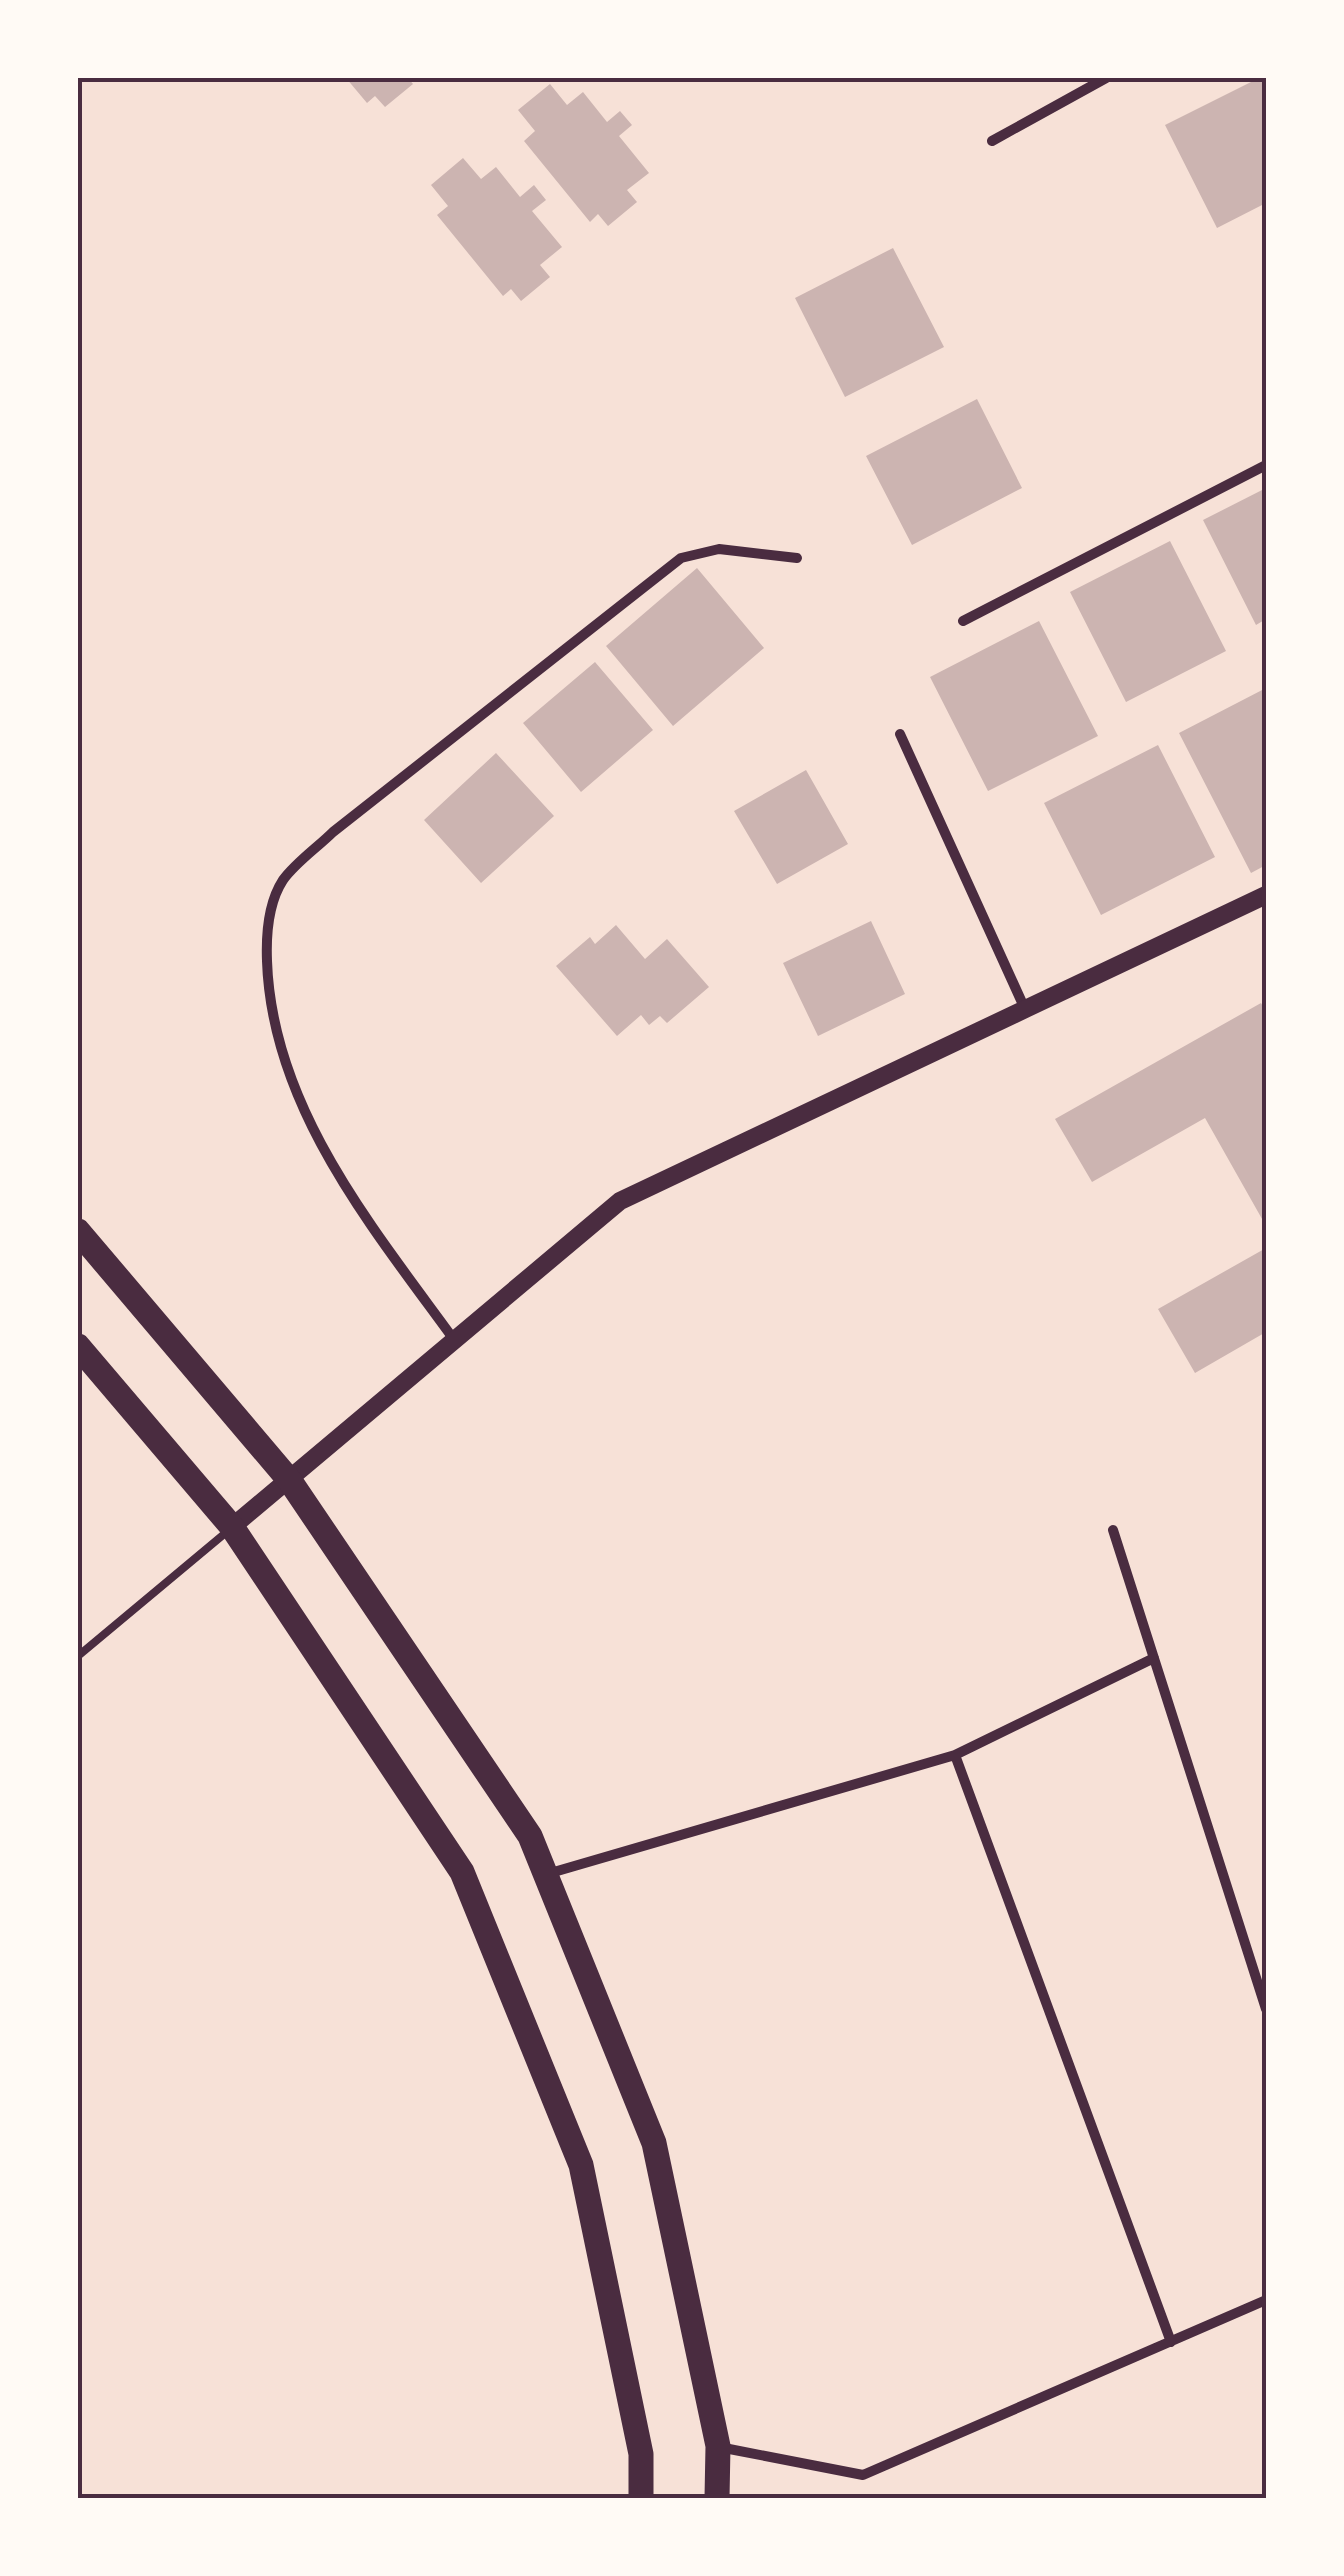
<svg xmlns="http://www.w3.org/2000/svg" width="1344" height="2576" viewBox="0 0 1344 2576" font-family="'Public Sans',sans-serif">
  <rect width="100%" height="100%" fill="#f7e1d7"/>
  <path fill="#ccb4b1" d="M346,78H408L413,84L385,107L375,96L367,103Z
    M1259,78H1266V203L1217,228L1165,125Z
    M550,84L567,105L583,92L607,122L620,111L632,125L619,136L649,173L627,190L637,202L608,226L598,214L590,222L524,141L535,131L518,110Z
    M463,158L481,179L496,167L520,197L534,185L546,200L532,211L562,247L540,265L550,277L521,301L511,289L503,296L437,215L448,206L431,185Z
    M893,248L944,347L845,397L795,298Z
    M977,399L1022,488L912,545L866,456Z
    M1266,488V619L1256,625L1203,520Z
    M1170,541L1226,651L1126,702L1070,592Z
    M697,568L764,648L673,726L606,646Z
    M1039,621L1098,736L988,791L930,677Z
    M595,662L653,730L581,792L523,723Z
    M1266,688V865L1251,873L1179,733Z
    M1158,745L1215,857L1101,915L1044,803Z
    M496,753L554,816L481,883L424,820Z
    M806,770L848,844L777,884L734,811Z
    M871,921L905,994L818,1036L783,963Z
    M616,925L645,959L667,939L709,987L667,1023L660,1016L649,1025L641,1015L617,1036L556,966L590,937L595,944Z
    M1261,1003L1266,1012V1226L1205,1118L1092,1182L1055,1119Z
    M1266,1248V1332L1195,1373L1158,1309Z"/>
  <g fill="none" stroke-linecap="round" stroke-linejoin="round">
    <path stroke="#4a2c40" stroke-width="8" d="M78,1656L229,1530"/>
    <path stroke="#4a2c40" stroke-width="10" d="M992,141L1106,78
      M963,621L1266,465
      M900,734L1025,1009
      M455,1341C373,1228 272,1108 267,961C266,935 268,903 283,880C296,862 318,847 333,832L681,558L719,549L797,558
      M1113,1530L1266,2009
      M955,1755L1171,2342
      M547,1874L955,1755L1154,1658
      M719,2447L863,2475L1266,2300"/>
    <path stroke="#4a2c40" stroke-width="18" d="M232,1527L620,1201L1266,895"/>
    <path stroke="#4a2c40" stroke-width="25" d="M78,1231L290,1481L530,1836L654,2143L718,2446L717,2498
      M78,1346L232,1527L462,1872L581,2165L641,2454V2498"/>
  </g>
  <rect width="1344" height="2576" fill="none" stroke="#fffaf5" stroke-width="160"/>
  <rect x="80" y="80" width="1184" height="2416" fill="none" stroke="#4a2c40" stroke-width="4"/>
</svg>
